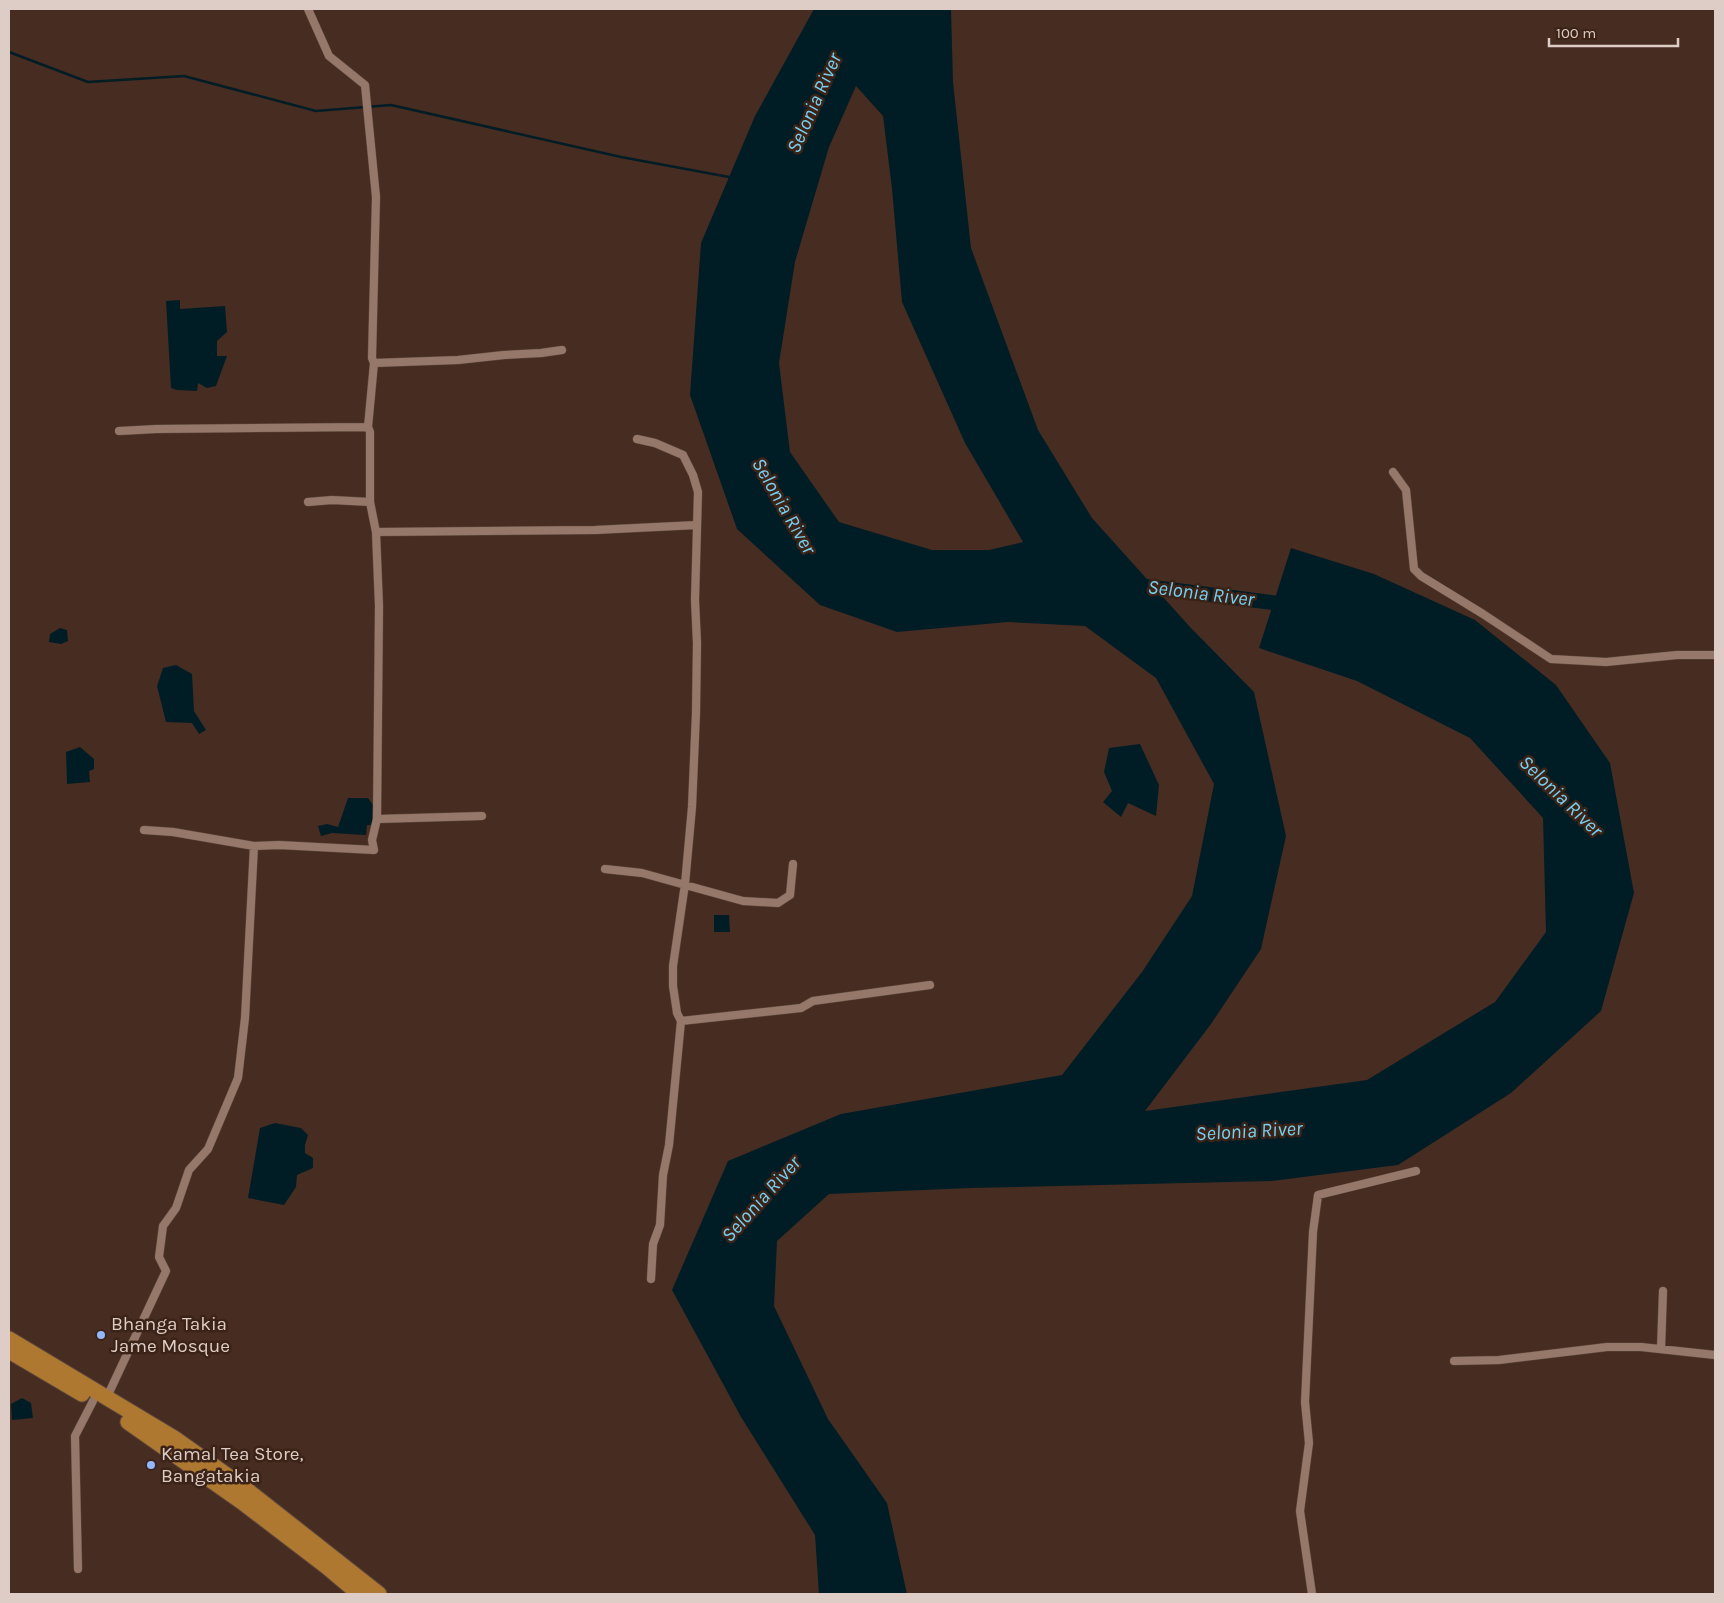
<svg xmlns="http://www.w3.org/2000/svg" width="1724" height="1603" viewBox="0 0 1724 1603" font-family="Karla,sans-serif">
  <rect width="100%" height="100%" fill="#472d21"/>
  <path fill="#001d26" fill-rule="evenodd" d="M814,9H951L953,82L971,248L1038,430L1092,518L1190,627L1254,692L1286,836L1261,949L1211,1024L1145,1111L1367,1080L1495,1002L1546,932L1543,818L1470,738L1357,681L1259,648L1291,548L1374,574L1475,620L1556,685L1610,763L1634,893L1601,1011L1511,1093L1398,1165L1272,1181L970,1188L829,1194L777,1241L774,1306L828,1419L887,1503L907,1594H819L815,1535L741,1417L672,1290L728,1161L841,1114L1062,1075L1142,972L1192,896L1214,784L1156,678L1085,626L1008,622L897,632L820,605L737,529L690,395L701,243L755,116ZM856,86L883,116L892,189L902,302L965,443L1023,542L989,550H932L839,522L790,452L779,363L795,262L829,147Z
    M180,300V309L225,306L227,332L217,341V356H227L216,386L207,388L198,383L197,391L177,390L171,388L166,301Z
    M60,628L67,630L68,641L61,644L49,642L50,634Z
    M176,665L192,674L194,711L206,730L199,734L192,723L166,722L157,686L163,668Z
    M1140,744L1159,785L1156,816L1128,803L1121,817L1103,802L1112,791L1104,772L1109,748Z
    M80,747L94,759V769L89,771L90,782L67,784L66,752Z
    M348,798H368L373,805L372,825H367L366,835L332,833L321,836L318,826L327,824L338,827Z
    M714,915H729L730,932H714Z
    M275,1123L301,1128L308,1135L305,1145V1153L313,1158V1168L297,1175L296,1187L284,1205L248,1198L260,1128Z
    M22,1398L31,1403L33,1418L12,1420L11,1404Z"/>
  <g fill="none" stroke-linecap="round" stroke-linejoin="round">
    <path stroke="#001d26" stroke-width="2.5" d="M9,52L88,82L184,76L316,111L391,105L621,157L729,177"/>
    <path stroke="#001d26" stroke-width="15" d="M1134,585L1292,605"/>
    <g stroke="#5e493e" stroke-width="9">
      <path id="street" d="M374,363L458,360L504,355L541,353L562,350
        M119,431L156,429L368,427
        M637,439L655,443L683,455L693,475L698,492L695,600L697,643L696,713L692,807L685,884L673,966V986L677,1013L681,1021L669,1145L663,1175L660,1225L653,1244L651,1279
        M1393,472L1406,490L1414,569L1421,576L1483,614L1551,659L1606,662L1677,655H1715
        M308,502L332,500L370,502
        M376,532L595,530L697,525
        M377,819L482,816
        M144,830L173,832L254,846L279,845L374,850L372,840L377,819L379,606L376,532L370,502V432L368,427L374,363L372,358L376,197L365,85L329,56L308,9
        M605,869L642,873L743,901L778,903L790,895L793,864
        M681,1021L801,1008L813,1001L930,985
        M1661,1349L1663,1291
        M1454,1361L1499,1360L1607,1347H1641L1715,1355
        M107,1397L166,1271L159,1257L163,1226L176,1208L189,1170L208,1149L238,1078L245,1018L254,846
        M78,1569L75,1436L93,1401
        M1312,1594L1300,1511L1309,1443L1305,1402L1313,1232L1318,1195L1416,1171"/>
    </g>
    <g stroke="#5e493e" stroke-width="17">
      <path id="highway" d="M9,1339L174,1438L242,1486L379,1594
        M9,1351L82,1394
        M128,1422L242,1502L327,1567L359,1594"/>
    </g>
    <use href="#street" stroke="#96786a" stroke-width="8"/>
    <use href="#highway" stroke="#af7831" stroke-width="15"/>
  </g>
  <g fill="#93b7fd" stroke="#3c2317" stroke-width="2">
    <circle cx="101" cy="1335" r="5"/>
    <circle cx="151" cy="1465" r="5"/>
  </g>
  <g text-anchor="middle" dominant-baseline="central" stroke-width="5" stroke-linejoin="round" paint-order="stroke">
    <g font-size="19" fill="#decdc6" stroke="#3c2317" text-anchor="start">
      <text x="111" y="1324">Bhanga Takia<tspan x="111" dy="22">Jame Mosque</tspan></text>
      <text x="161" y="1454">Kamal Tea Store,<tspan x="161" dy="22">Bangatakia</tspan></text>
    </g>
    <g font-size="20" font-style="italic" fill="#76d0f1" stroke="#3c2317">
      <text transform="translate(814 103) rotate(-66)">Selonia River</text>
      <text transform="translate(784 506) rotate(60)">Selonia River</text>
      <text transform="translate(1201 593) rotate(7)">Selonia River</text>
      <text transform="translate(1561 796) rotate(44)">Selonia River</text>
      <text transform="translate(1249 1131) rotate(-3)">Selonia River</text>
      <text transform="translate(761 1199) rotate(-48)">Selonia River</text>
    </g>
  </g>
  <rect width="1724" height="1603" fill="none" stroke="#decdc6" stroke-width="20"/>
  <path d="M1549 38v8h129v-8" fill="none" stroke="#decdc6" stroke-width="2.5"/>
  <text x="1556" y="38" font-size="15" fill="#decdc6" stroke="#3c2317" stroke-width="4" paint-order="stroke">100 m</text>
</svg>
